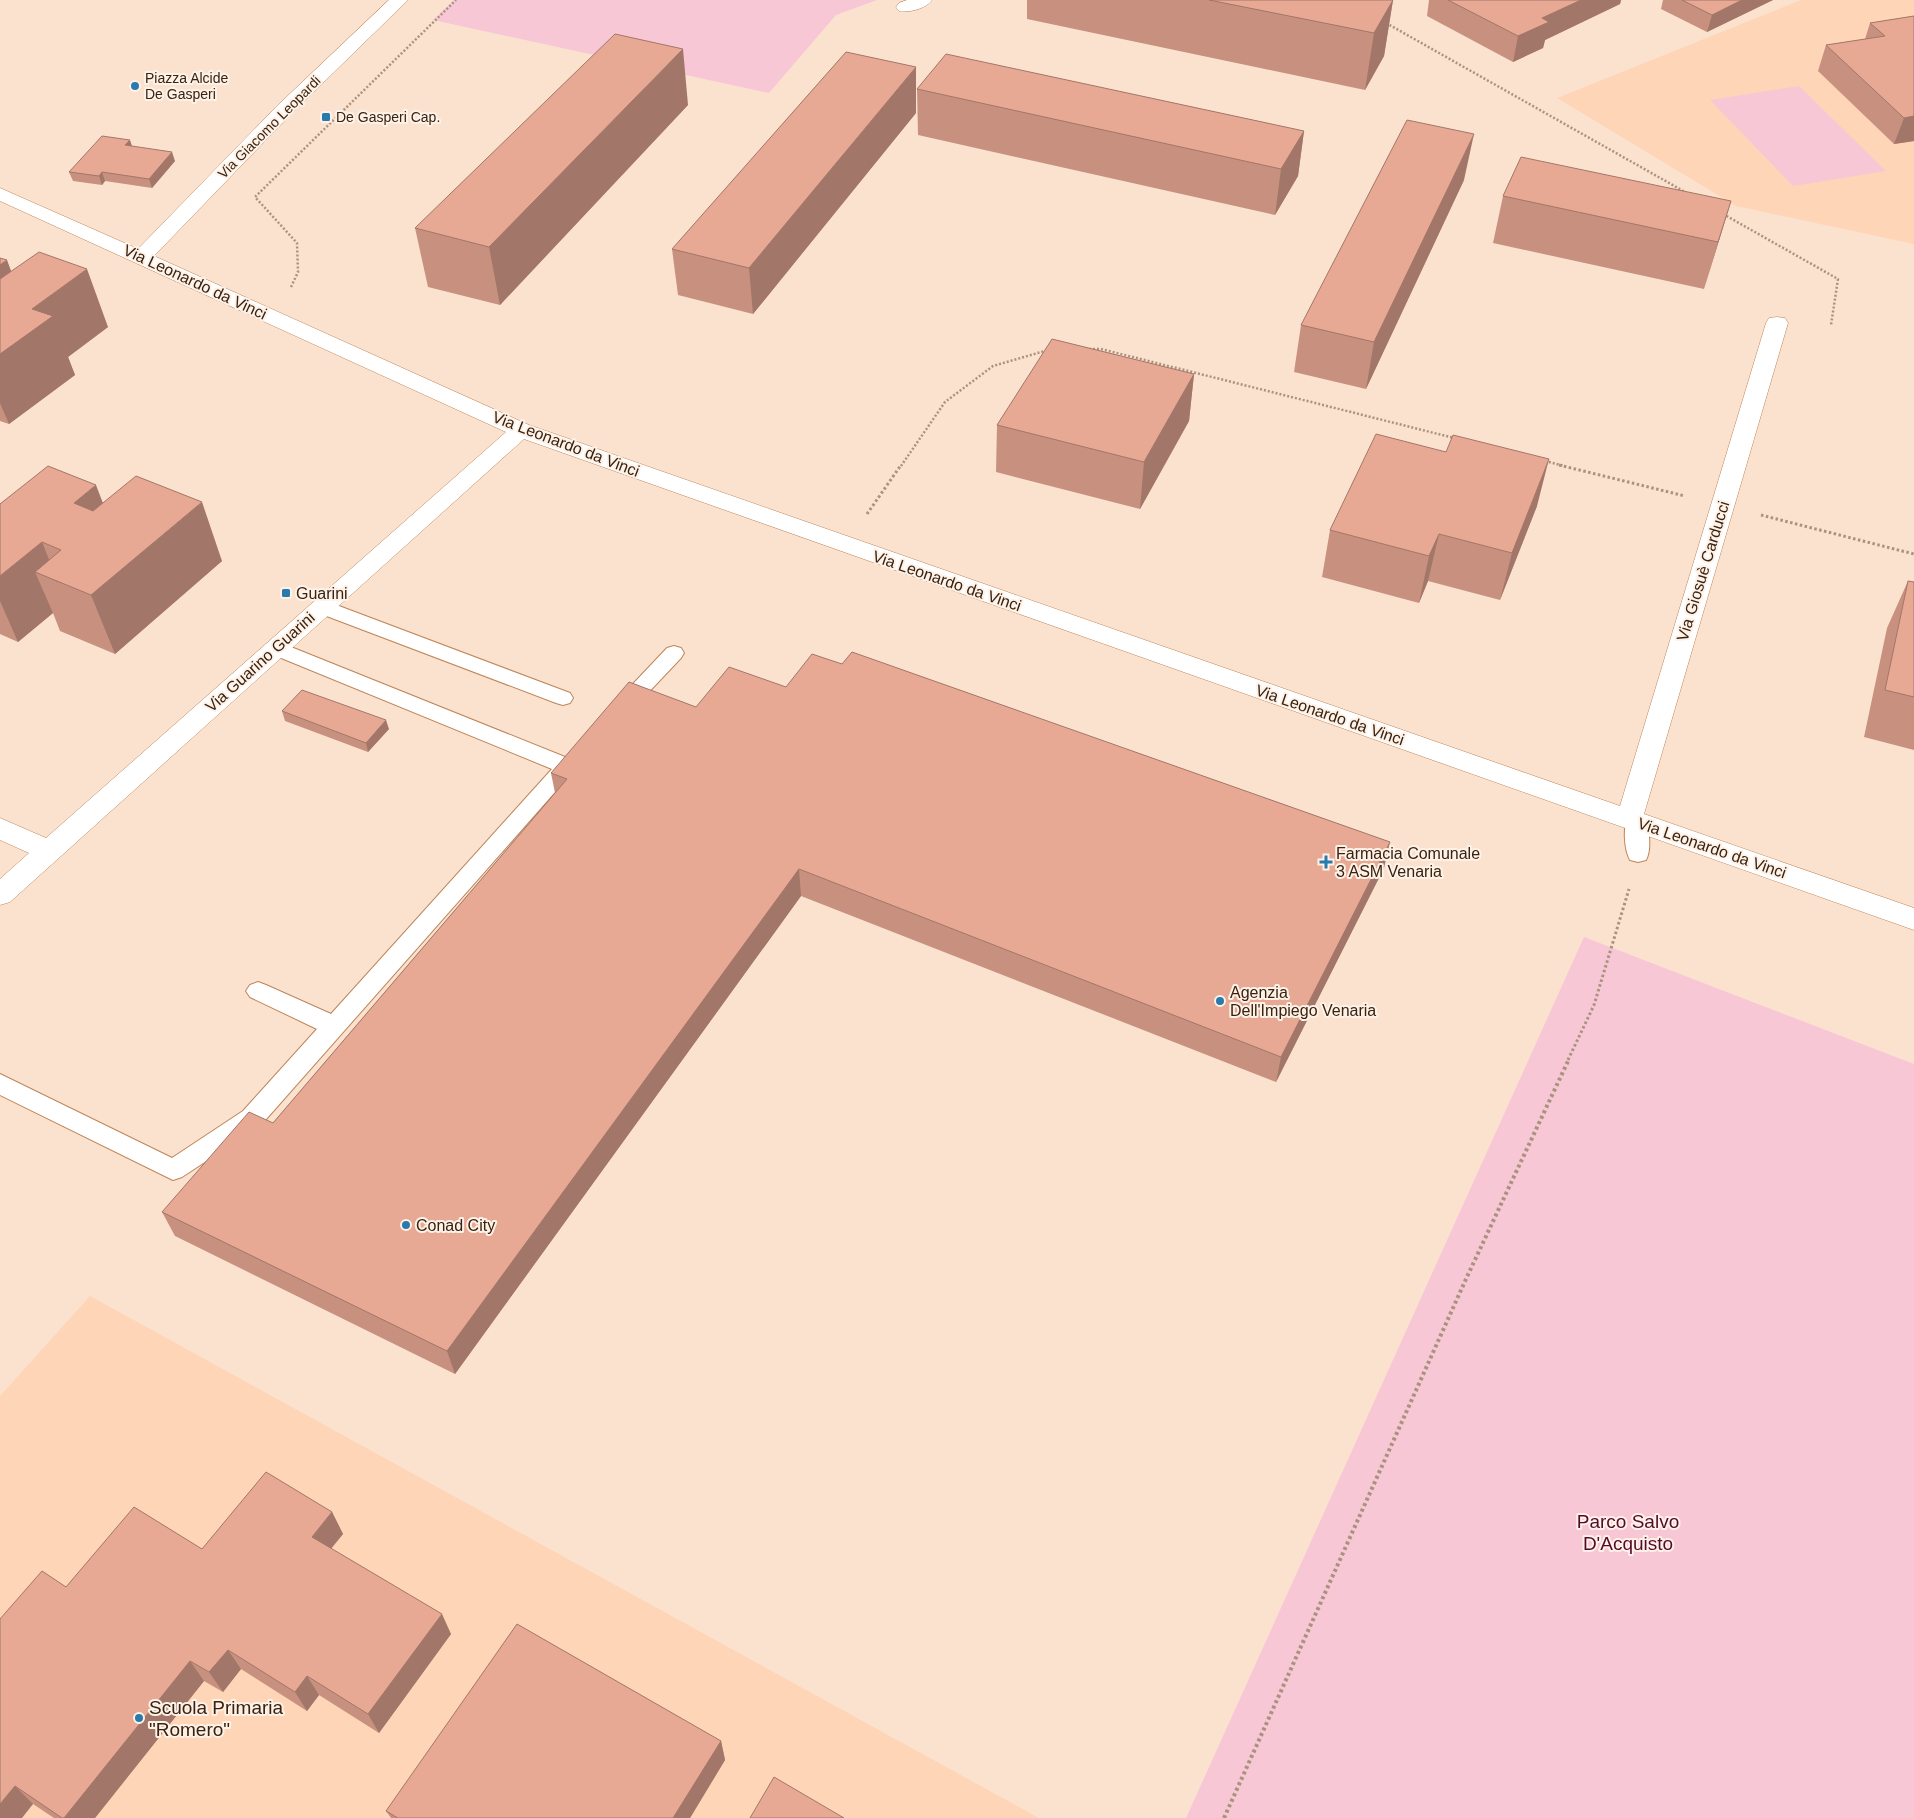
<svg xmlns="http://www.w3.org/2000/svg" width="1914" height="1818" viewBox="0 0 1914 1818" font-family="Arial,sans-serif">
  <rect width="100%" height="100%" fill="#fbe2cf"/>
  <path fill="#fed5b6" d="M1801,0H1914V244L1736,206L1557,98Z
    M90,1296L1039,1818H0V1396Z"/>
  <path fill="#f8c7d5" d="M454,0H877L836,15L769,93L433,20Z
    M1799,86L1886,171L1793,186L1710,100Z
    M1584,937L1914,1064V1818H1186Z"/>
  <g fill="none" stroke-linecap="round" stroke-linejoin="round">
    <g stroke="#be8557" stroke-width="2">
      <path id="service" d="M323,600L570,693L573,698L570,703L563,705L556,703L316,612L313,607L316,602Z
        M276,641L575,761L578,766L261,1125L182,1177L173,1180L0,1095V1074L172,1158L243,1111L317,1029L250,997L246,991L250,985L258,982L266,985L331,1014L552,769L269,653L266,648L269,643Z
        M674,646L681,648L684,653L681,658L628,714L621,716L614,714L611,709L614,704L667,648Z
        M1636,814L1644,816C1649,827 1652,849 1646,860L1638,862L1630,860C1624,849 1623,827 1628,816Z"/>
    </g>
    <g stroke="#be8557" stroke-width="1">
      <path id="minor" d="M389,0H408L291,114L154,256L529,425L1620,806L1766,323L1769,318L1777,317L1785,318L1788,323L1644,814L1914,908V930L524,439L10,902L0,905V879L29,853L0,840V818L46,838L506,432L0,201V188L138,249L277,106Z
        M907,0H932C926,9 908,13 899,11L896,7L899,3Z"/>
    </g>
    <path stroke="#aa927f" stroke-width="2.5" stroke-dasharray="2 2" stroke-linecap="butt" d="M1386,23L1685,192
      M1723,214L1838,279L1831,325
      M291,287L298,272L297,243L255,197L456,0
      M1089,349H1101L1454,438
      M1545,461L1564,466
      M901,466L945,402L993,366L1048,350"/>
    <path stroke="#aa927f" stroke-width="3" stroke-dasharray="2.5 2.5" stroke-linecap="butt" d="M1559,465L1685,496
      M867,514L901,465
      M1761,515L1914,554
      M1568,1060L1594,1005L1629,889"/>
    <path stroke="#aa927f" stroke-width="4" stroke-dasharray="3 3" stroke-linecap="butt" d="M1224,1818L1466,1279L1569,1059"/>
    <use href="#service" fill="#fff" fill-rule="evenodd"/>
    <use href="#minor" fill="#fff" fill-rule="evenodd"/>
  </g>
  <path fill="#c8917f" d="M1027,0H1393L1384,56L1365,90L1027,19Z
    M1429,0H1621L1620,4L1545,40L1543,48L1513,62L1427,16Z
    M1662,0H1773L1707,32L1661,9L1663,0Z
    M1914,16V141L1894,144L1818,71L1826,45L1865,39L1870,23Z
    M917,89L1304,131L1298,176L1275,215L918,135Z
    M688,105L500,305L428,287L415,228Z
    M916,113L753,314L678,295L672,249Z
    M132,146L175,161L152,188L105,181L102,185L73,181L69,172Z
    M1464,180L1366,389L1294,372L1301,325Z
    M1503,196L1731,201L1704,289L1493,243Z
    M0,258L11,271L108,327L68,357L75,375L9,424L0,421Z
    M1194,374L1189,421L1140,509L996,472L997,425Z
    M0,504L222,561L115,654L60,631L53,613L18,642L0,634Z
    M1537,506L1500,600L1428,581L1419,603L1322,577L1330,530Z
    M1908,581L1914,582V750L1864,737L1887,628Z
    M786,687L1384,868L1276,1082L801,896L455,1374L175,1236L162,1212L273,1123L555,793L551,773L696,707Z
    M282,711L389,729L368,752L285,721Z
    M332,1512L343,1534L331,1549L451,1634L379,1733L319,1695L307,1711L241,1669L223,1692L204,1681L95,1818H54L33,1804L0,1818L66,1587Z
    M721,1741L725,1760L690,1818H391L386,1811Z"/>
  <path fill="#a27668" d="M1393,0L1384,56L1365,90L1374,33Z
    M1581,0H1621L1620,4L1545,40L1543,48L1513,62L1518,36L1542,18Z
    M1742,0H1773L1707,32L1712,15Z
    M683,49L688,105L500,305L489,247Z
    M916,67V113L753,314L749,268Z
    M1914,116V141L1894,144L1904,118Z
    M1304,131L1298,176L1275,215L1281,169Z
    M1474,134L1464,180L1366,389L1374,342Z
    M130,140L133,149L125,145Z
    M172,152L175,161L152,188L149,179Z
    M102,172L105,181L102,185L99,176Z
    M1731,201L1717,247L1704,289L1718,242Z
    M7,260L29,319L0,340V265Z
    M87,269L108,327L68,357L75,375L9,424L0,403V354L32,309Z
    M1194,374L1189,421L1140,509L1144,462Z
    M1549,459L1537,506L1500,600L1512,553Z
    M96,485L119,545L74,503Z
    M202,502L222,561L115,654L91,595Z
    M1439,534L1428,581L1419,603L1429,556Z
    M42,542L58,582L35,572L53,613L18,642L0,601V576Z
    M386,720L389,729L368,752L366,743Z
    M1390,842L1384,868L1276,1082L1281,1057Z
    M799,869L801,896L455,1374L447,1351Z
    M332,1512L343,1534L323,1558L312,1537Z
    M442,1614L451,1634L379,1733L368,1714Z
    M228,1650L241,1669L223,1692L209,1672Z
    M190,1661L204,1681L95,1818H64Z
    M307,1676L319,1695L307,1711L295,1692Z
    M721,1741L725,1760L690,1818H673Z
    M15,1786L33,1804L22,1818H0V1804Z"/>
  <path fill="#e8a994" stroke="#a27668" d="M1209,0H1393L1374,33Z
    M1448,0H1581L1542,18L1549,22L1518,36Z
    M1682,0H1742L1712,15Z
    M1914,16V116L1904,118L1826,45L1885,36L1870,23Z
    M615,34L683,49L489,247L415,228Z
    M846,52L916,67L749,268L672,249Z
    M946,54L1304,131L1281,169L917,89Z
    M1407,120L1474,134L1374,342L1301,325Z
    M102,136L130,140L125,145L172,152L149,179L102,172L99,176L69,172Z
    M1521,157L1731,201L1718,242L1503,196Z
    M39,252L87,269L32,309L53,316L0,354V279Z
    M0,258L7,260L0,265Z
    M1052,339L1194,374L1144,462L997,425Z
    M1376,434L1446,452L1453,435L1549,459L1512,553L1439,534L1429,556L1330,530Z
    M48,466L96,485L74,503L93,511L136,476L202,502L91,595L35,572L61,550L42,542L0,576V504Z
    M1908,581L1914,582V697L1885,690Z
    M852,652L1390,842L1281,1057L799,869L447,1351L162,1212L249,1112L273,1123L567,779L551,773L629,682L696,707L729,667L786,687L812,654L842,664Z
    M302,690L386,720L366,743L282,711Z
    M266,1472L332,1512L312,1537L442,1614L368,1714L307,1676L295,1692L228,1650L209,1672L190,1661L64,1818H62L15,1786L0,1804V1619L42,1571L66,1587L134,1507L202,1549Z
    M517,1624L721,1741L673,1818H398L386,1811Z
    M774,1777L844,1818H750Z"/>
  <g fill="#297bac" stroke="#fef2e8" stroke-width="2">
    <circle cx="135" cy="86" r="5"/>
    <rect x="321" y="112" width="10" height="10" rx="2.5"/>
    <rect x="281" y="588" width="10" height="10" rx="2.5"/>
    <path d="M1323.5 854.5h5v5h5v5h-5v5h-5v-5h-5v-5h5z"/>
    <circle cx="1220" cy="1001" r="5"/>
    <circle cx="406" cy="1225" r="5"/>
    <circle cx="139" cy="1718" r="5"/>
  </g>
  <g text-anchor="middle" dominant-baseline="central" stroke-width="4" stroke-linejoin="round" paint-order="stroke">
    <g font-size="14" fill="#39220f" stroke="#fef2e8" text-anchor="start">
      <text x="145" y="78">Piazza Alcide<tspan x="145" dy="16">De Gasperi</tspan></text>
      <text x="336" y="117">De Gasperi Cap.</text>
    </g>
    <g font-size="14" fill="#39220f" stroke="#fef2e8">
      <text transform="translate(269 127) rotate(-45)">Via Giacomo Leopardi</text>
    </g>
    <g font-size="16" fill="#39220f" stroke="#fef2e8">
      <text transform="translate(195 282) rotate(25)">Via Leonardo da Vinci</text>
      <text transform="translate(566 444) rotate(21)">Via Leonardo da Vinci</text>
      <text transform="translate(1703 571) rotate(-73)">Via Giosuè Carducci</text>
      <text transform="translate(947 581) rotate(19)">Via Leonardo da Vinci</text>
      <text transform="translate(260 662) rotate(-42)">Via Guarino Guarini</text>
      <text transform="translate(1330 715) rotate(19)">Via Leonardo da Vinci</text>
      <text transform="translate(1712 848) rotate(19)">Via Leonardo da Vinci</text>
    </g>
    <g font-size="16" fill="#39220f" stroke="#fef2e8" text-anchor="start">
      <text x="296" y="593">Guarini</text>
      <text x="1336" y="853">Farmacia Comunale<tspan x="1336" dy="18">3 ASM Venaria</tspan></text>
      <text x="1230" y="992">Agenzia<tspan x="1230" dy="18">Dell'Impiego Venaria</tspan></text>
      <text x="416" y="1225">Conad City</text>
    </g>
    <g font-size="19" fill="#55092c" stroke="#fef2e8">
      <text x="1628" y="1521">Parco Salvo<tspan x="1628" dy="22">D'Acquisto</tspan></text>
    </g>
    <g font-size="19" fill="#39220f" stroke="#fef2e8" text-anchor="start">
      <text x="149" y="1707">Scuola Primaria<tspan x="149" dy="22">"Romero"</tspan></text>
    </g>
  </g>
</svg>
